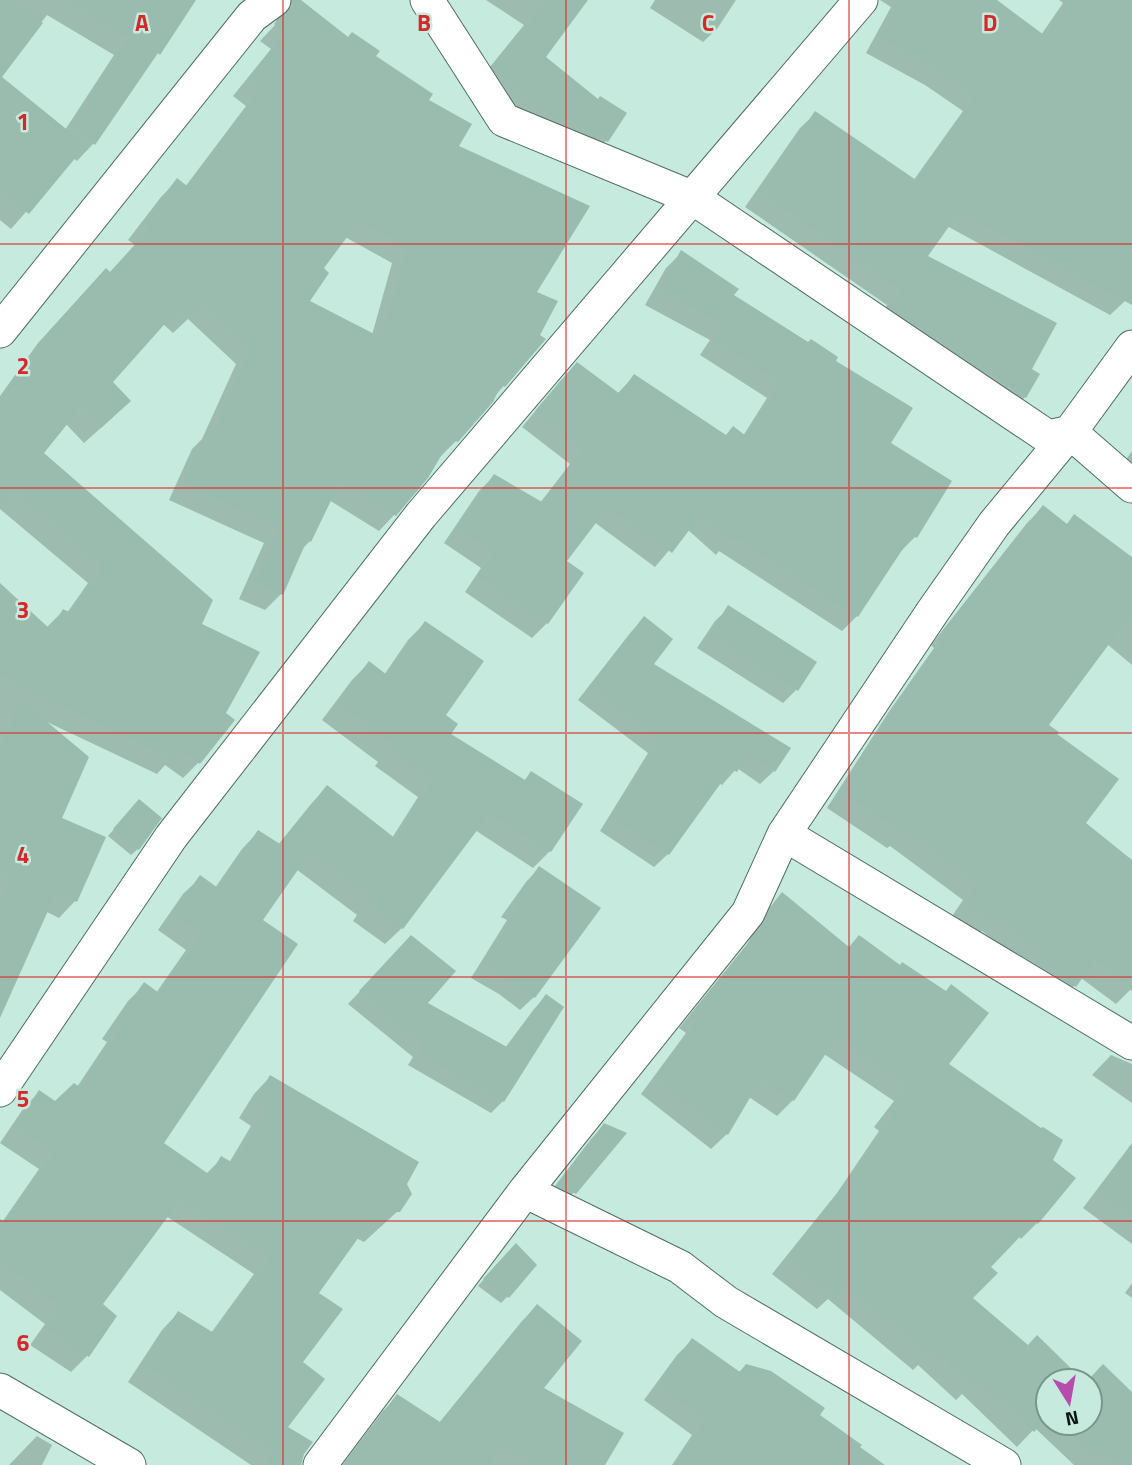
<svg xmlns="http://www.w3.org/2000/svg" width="1132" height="1465" viewBox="0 0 1132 1465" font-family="'Titillium Web',sans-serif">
  <rect width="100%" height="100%" fill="#c6eadd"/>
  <path fill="#0003" fill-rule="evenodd" d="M0,0H195L93,144L77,161L73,158L11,229L0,220V78L65,130L114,55L47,15L0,76Z
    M287,0H299L374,57L426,101L457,147L534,293L538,335L544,339L456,441L440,457L438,456L395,514L379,531L329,500L310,541L301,550L281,594L265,610L239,599L264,543L169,500L192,449L202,439L236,364L188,319L173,333L163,324L111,382L113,417L84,443L65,423L42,453L200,625L199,762L183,778L165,765L157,774L47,722L60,819L104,838L75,901L59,918L45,911L0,1010V585L46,628L63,611L67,613L88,583L0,509V396L38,343L90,287L110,274L135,245L128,240L161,197L177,181L185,187L246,106L233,96L271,49L260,41L276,24L277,11ZM345,237L392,263L372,335L308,302L321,269Z
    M486,0H586L544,58L598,101L606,141L591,156L549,131L478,82L524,25Z
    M655,0H736L717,29L703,42L650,8Z
    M880,0H994L1041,35L1063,3L1059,0H1132V291L1125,301L1110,315L947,226L926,257L1030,370L1025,397L1010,411L877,323L887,305L745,207L800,128L815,114L913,181L963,111L925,85L866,53L891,7Z
    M681,253L732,296L833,361L888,443L950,482L915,537L900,552L857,616L842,631L719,551L716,555L687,529L655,567L594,522L564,561L547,623L532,638L465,592L481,568L444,543L479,491L494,476L540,503L570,464L522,427L562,379L617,394L634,376L725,436H743L767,398L700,355L710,340L645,305L666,268Z
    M1132,451V482L1118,471Z
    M1043,507L1066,525L1132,559V665L1107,644L1047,725L1055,735L1084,824L1132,862V991L1130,990L1116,1004L1081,978L1059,1002L1028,968L982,931L976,937L950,919L963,900L890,846L887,848L827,808L888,713L934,648L931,645L1027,523Z
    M729,608L796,690L783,703L697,648L715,621Z
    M644,619L651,664L774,771L760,784L737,768L722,785L719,783L668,854L654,867L600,831L648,753L578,700L631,632Z
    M425,623L449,734L524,781L532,773L581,805L550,851L533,868L475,830L402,928L385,944L353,921L357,915L296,869L261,920L161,1144L206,1174L222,1158L229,1163L251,1126L239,1118L254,1094L270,1077L404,1184L398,1211L364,1242L356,1238L316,1294L285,1428L303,1453L300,1465H251L128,1382L162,1330L178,1313L211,1333L254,1274L166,1216L100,1305L88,1355L71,1372L30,1345L45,1324L0,1290V1219L3,1221L39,1169L0,1143L23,1109L39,1092L55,1103L77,1087L107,1042L102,1039L128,1001L144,985L156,993L186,950L158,930L183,894L200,878L215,888L242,849L258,832L278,845L311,804L327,787L392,838L418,797L375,766L378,762L322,720L352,680L369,663L384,675L408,640Z
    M133,807L138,849L131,855L108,836Z
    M539,868L534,997L520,1010L499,994L471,978L507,920L501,917L526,882Z
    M782,894L946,1064L1050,1160L1037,1223L1021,1239L1018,1236L989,1267L970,1298L1028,1348L1082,1381H1048V1423H1090L1089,1381L1103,1367L1132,1394V1465H1074L1035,1428L1017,1447L962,1394L956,1400L918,1365L913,1370L828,1299L817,1309L772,1274L837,1193L879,1131L874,1127L894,1101L824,1054L793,1100L777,1116L749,1097L727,1134L711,1149L641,1094L686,1033L679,1028L748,943L759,919Z
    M399,950L425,1003L505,1048L534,1009L546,997L503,1101L491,1113L408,1065L413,1057L348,1004Z
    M1111,1055L1132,1064V1103L1092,1075Z
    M605,1125L624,1134L561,1207L545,1199L591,1139Z
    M1132,1143V1244L1083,1208Z
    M509,1251L508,1296L501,1303L478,1286Z
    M1132,1283V1298L1125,1293Z
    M537,1306L541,1389L603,1465H342L382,1412L397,1397L439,1423L522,1321Z
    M692,1340L738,1373L746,1365L883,1465H672L692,1435L644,1400L677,1355Z
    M37,1436L52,1445L42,1465H9Z"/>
  <path fill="#99bcaf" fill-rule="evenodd" d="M0,0H13L43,23L2,77L86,145L29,214L0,190Z
    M67,0H196L160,55L158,53L95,145L72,126L129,38Z
    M293,0H301L348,37L352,32L380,51L376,56L433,94L429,100L472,124L459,146L590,206L537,292L558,301L540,335L546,339L505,387L501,385L493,402L458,442L451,439L428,478L396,516L340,482L311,542L307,540L283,595L254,583L279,527L183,483L208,431L213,433L251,347L203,303L191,319L179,308L113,382L131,401L101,428L81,407L44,453L213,600L202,624L260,652L226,713L235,720L200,764L179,748L174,759L26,689L0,674V583L51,630L63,609L71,613L103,566L15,490L0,505V398L36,352L34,351L50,330L106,268L110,272L150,228L143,223L177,178L187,186L261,89L248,79L285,33L274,24L291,8ZM359,221L407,247L382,338L310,301L329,273L324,268Z
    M546,0H588L546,57L598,99L600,96L627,113L608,142L565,116L560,122L555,120L498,74L492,65L517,34L520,36Z
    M900,0H997L1044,35L1068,0H1132V305L960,211L928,256L1057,323L1032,369L1040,374L1026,398L890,307L901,290L759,191L815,111L916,180L976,95L940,71L880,37Z
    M681,250L739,289L734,295L808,342L811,339L838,357L836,361L913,408L891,443L952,481L917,538L912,535L858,617L736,537L732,541L702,513L672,553L608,507L567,561L584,573L548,624L478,576L495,552L458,528L494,474L542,502L584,448L535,411L577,362L620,394L634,374L726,435L733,426L746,436L781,383L714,339L724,324L659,289Z
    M1043,505L1067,524L1074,514L1132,557V613L1049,725L1059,732L1057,734L1119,779L1086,823L1132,860V988L1095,960L1076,987L1048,970L1035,961L1042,951L998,916L993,922L965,902L978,883L907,830L905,833L842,792L906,691L949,631L945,629Z
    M728,605L817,662L798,691L710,634Z
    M644,616L673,639L654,664L791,748L775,772L748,753L737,772L731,769L669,855L612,817L660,739L590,686Z
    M425,621L484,661L446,715L458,724L451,734L525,780L531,771L583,804L551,852L490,813L403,929L368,903L373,897L311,851L263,920L298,944L164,1143L210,1175L221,1156L233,1163L267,1109L255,1101L270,1075L419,1162L407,1184L412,1194L400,1212H389L382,1226L371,1220L319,1293L343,1309L303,1362L325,1379L288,1427L313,1442L304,1454L301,1465H265L273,1451L144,1364L178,1311L214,1333L270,1257L181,1199L103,1304L117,1316L89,1357L46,1328L60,1306L0,1260V1229L54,1152L15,1127L39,1090L55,1101L74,1083L81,1088L122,1025L117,1021L144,982L159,993L202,933L173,913L200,875L218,888L258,830L280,844L327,785L396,839L434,779L391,749L394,744L337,703L369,661L387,675Z
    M21,700L89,757L62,818L106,837L77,902L56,893L0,1018V905L13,875L0,869V748Z
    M139,799L162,818L139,850L113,829Z
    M539,866L601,908L535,998L513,981L483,964L519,906L514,902Z
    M782,892L849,947L859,935L900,965L902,962L946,991L951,984L989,1013L949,1064L1041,1128L1043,1127L1063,1140L1053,1160L1076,1178L1038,1224L1035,1221L991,1267L998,1273L973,1298L1028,1345L1037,1335L1084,1381H1048V1416L1034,1432L979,1379L973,1386L934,1350L930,1355L844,1283L834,1295L787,1257L853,1175L894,1114L888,1110L908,1085L837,1037L794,1101L761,1079L728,1135L655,1077L700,1017L693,1012L763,925L775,901Z
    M411,935L456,971L428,1003L507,1047L546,994L564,1007L504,1102L419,1052L424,1045L359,991Z
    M604,1123L627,1133L576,1194L557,1185Z
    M1132,1146V1217L1097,1191Z
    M516,1243L537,1265L509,1298L483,1279Z
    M537,1304L582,1341L544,1388L624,1433L605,1465H540L500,1445L490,1465H344L397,1394L440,1422Z
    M692,1338L740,1372L746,1364L771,1371L825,1408L820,1415L862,1445L860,1447L885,1465H675L706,1419L658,1385Z
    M1103,1364L1132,1392V1465H1121L1103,1449L1096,1456L1061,1423H1090V1381H1087Z"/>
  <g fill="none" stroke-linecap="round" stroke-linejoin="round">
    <g stroke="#4f6f64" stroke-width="35">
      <path id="minor" d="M427,0L504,120L693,198L1048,437L1070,432L1132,486
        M0,331L252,16L274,0
        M784,834L1132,1043
        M0,1090L171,837L421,515L861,0
        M525,1191L680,1267L726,1302L1004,1465
        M0,1390L129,1465
        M320,1465L525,1191L748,913L784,834L933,611L994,524L1070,432L1132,347"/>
    </g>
    <use href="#minor" stroke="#fff" stroke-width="33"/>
  </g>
  <path fill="none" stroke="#d62828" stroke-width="2" stroke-opacity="0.55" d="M283,0V1465M566,0V1465M849,0V1465M0,244H1132M0,488H1132M0,733H1132M0,977H1132M0,1221H1132"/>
  <g font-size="23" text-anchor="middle" font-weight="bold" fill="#d62828" stroke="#c6eadd" stroke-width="5" stroke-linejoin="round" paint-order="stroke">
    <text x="142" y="31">A</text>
    <text x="424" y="31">B</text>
    <text x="708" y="31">C</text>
    <text x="990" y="31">D</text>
    <text x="23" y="130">1</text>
    <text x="23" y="374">2</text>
    <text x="23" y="618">3</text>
    <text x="23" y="863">4</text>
    <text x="23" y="1107">5</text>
    <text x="23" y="1351">6</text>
  </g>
  <g transform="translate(1069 1402) rotate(169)"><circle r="33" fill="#c6eadd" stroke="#7a958b" stroke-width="2"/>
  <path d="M0-5L12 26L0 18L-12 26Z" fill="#b64cad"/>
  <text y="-10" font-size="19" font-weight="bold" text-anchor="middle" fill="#081511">N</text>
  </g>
</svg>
